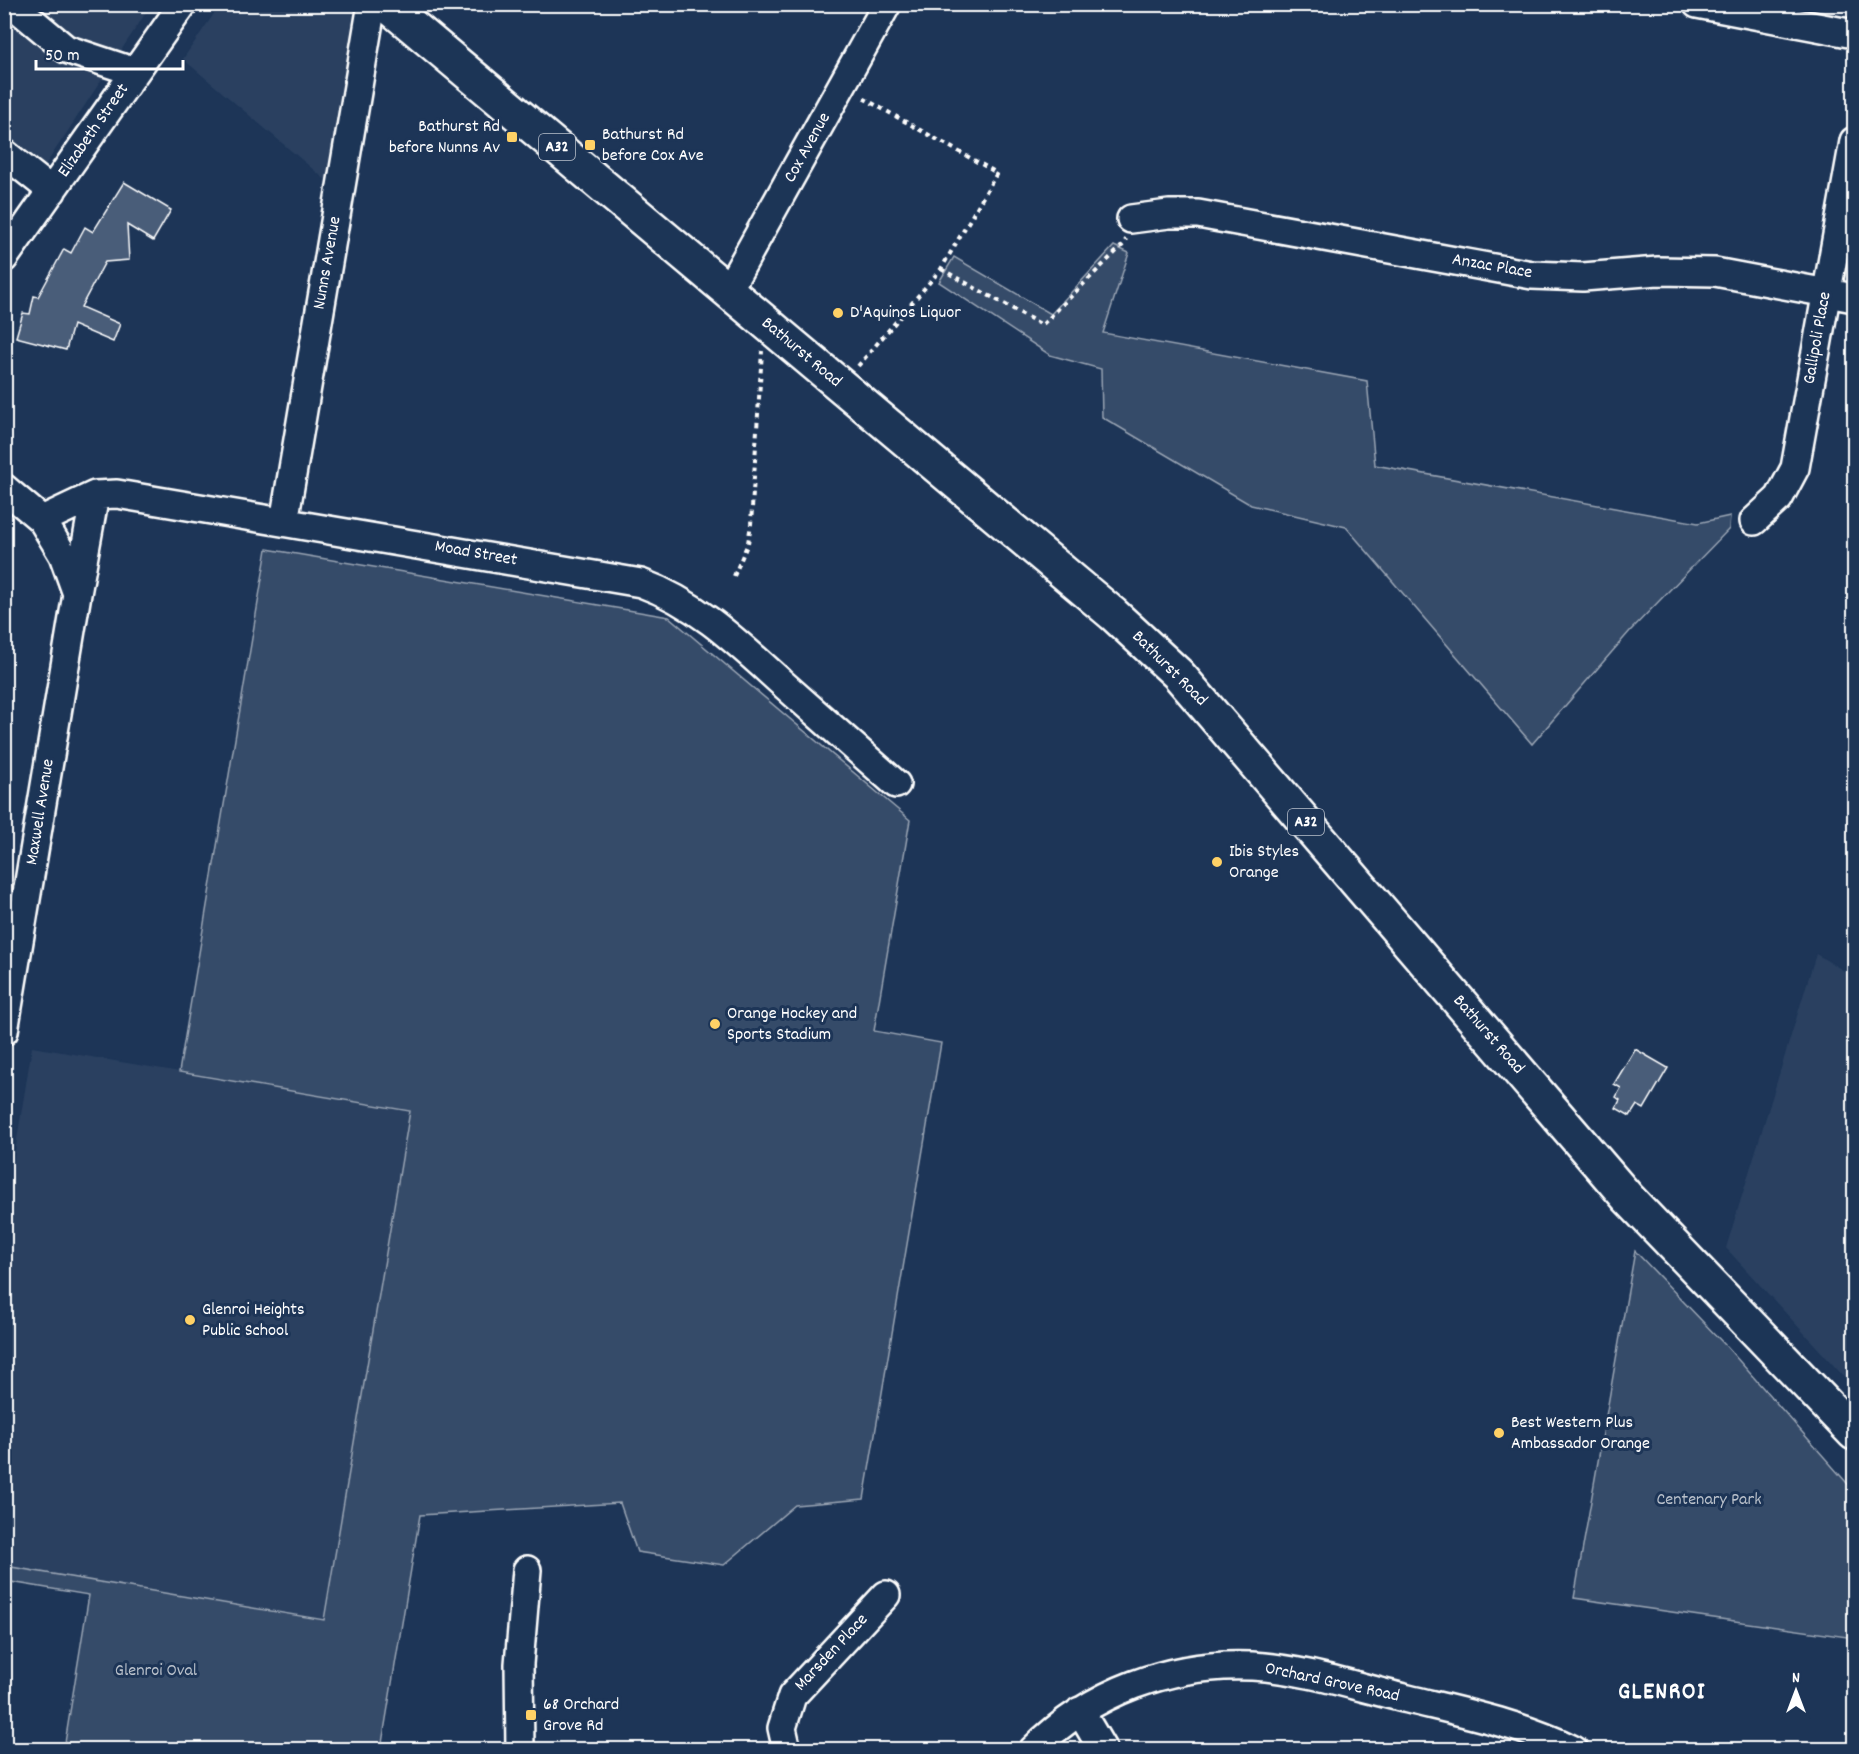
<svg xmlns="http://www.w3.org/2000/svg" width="1859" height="1754" viewBox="0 0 1859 1754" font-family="Dekko,sans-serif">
  <rect width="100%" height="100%" fill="#1d3557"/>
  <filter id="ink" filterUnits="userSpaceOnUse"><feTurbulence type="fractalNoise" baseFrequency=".0167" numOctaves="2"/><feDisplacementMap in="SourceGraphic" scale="12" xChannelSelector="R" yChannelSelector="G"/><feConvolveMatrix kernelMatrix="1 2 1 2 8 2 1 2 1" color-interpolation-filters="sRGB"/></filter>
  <g filter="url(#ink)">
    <path fill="#2a4161" d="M4,5H151L44,167L5,136Z
      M220,5H346L357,14L328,182L183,59Z
      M1816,954L1854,977V1375L1848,1381L1726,1248Z
      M32,1047L410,1111L325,1620L5,1566V1214Z"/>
    <path fill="#364b69" stroke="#9aa5b4" stroke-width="1.5" d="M1114,246L1129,253L1103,333L1367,381L1375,465L1698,523L1730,516L1729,529L1630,631L1532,744L1346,527L1251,505L1102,417L1101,369L1050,355L939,282L954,257L1051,314Z
      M267,549L669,617L910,820L874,1031L941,1043L864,1499L795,1505L724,1565L637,1552L620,1503L420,1515L381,1749H64L89,1595L5,1581V1566L324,1620L410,1111L179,1072Z
      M1635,1251L1726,1346L1854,1491V1638L1574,1598Z"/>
    <path fill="#4a5d79" stroke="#fff" stroke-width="1.5" d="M124,182L171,210L153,241L127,225L129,260L105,262L81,307L120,324L113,342L73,325L66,350L16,337L23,313L30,314L34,296L38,297L64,249L71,253L85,227L93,232Z
      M1635,1049L1668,1068L1644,1109L1637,1105L1630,1116L1616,1108L1620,1100L1616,1097L1621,1088L1614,1084Z"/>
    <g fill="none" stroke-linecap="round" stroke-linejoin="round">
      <g stroke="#fff" stroke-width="32">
        <path id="minor" d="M12,4L66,49L135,72
          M1697,4L1854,34
          M4,153L52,191
          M1131,219L1169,214H1198L1532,275L1583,277L1658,271L1715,272L1854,298
          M4,258L183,4
          M728,290L887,4
          M4,488L42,520L95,495L117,494L641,583C697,603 739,644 782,683C820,717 858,750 896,784
          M1754,521L1779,498L1795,468L1854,141
          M284,522L372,4
          M77,594L95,495
          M4,1031L77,594L63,555L42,520
          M1080,1711L1103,1750
          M520,1750L519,1664L527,1570
          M787,1750L782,1728L792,1696L886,1595
          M1033,1750C1090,1692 1172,1662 1252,1666C1305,1669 1357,1687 1408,1699C1465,1713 1521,1724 1574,1750"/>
      </g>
      <g stroke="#fff" stroke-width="38">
        <path id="highway" d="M386,4L1113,614L1178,674L1628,1198L1854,1433"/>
      </g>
      <path stroke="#fff" stroke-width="4" stroke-dasharray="4.5 4.5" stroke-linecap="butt" d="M941,269L1042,325L1124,244L1126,239
        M858,366L941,269L997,173L863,98
        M734,576L748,543L751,524L762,351"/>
      <use href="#minor" stroke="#1d3557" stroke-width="27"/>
      <use href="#highway" stroke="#1d3557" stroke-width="33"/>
    </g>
  </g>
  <g fill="#ffd166" stroke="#1d3557" stroke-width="2">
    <rect x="506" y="131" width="12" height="12" rx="3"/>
    <rect x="584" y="139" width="12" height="12" rx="3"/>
    <circle cx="838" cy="313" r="6"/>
    <circle cx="1217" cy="862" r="6"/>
    <circle cx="715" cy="1024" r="6"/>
    <circle cx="190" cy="1320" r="6"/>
    <circle cx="1499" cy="1433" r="6"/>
    <rect x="525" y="1709" width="12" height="12" rx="3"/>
  </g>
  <g text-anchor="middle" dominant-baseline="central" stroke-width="6" stroke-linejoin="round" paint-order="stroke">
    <g fill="#1d3557" stroke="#bbc2cd" stroke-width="1.5">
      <rect x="539" y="134" width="36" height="26" rx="4.5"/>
      <rect x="1288" y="809" width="36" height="26" rx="4.5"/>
    </g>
    <g font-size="16" font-weight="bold" fill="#fff">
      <text x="557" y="147">A32</text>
      <text x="1306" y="822">A32</text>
    </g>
    <g font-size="18" fill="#fff" stroke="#1d3557" text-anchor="start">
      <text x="500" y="127" text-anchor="end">Bathurst Rd<tspan x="500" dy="21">before Nunns Av</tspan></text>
      <text x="602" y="135">Bathurst Rd<tspan x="602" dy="21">before Cox Ave</tspan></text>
      <text x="850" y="313">D'Aquinos Liquor</text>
      <text x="1229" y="852">Ibis Styles<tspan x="1229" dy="21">Orange</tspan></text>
      <text x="727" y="1014">Orange Hockey and<tspan x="727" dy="21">Sports Stadium</tspan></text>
      <text x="202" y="1310">Glenroi Heights<tspan x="202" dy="21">Public School</tspan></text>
      <text x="1511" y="1423">Best Western Plus<tspan x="1511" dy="21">Ambassador Orange</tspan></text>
      <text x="543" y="1705">68 Orchard<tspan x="543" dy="21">Grove Rd</tspan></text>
    </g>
    <g font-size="18" fill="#fff" stroke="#1d3557">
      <text transform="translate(94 131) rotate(-55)">Elizabeth Street</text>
      <text transform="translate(808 148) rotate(-61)">Cox Avenue</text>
      <text transform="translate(328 263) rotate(-80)">Nunns Avenue</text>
      <text transform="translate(1492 267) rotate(10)">Anzac Place</text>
      <text transform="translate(1818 338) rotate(-80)">Gallipoli Place</text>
      <text transform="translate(801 353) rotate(40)">Bathurst Road</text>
      <text transform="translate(476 554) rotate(10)">Moad Street</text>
      <text transform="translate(1169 669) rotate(45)">Bathurst Road</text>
      <text transform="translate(41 812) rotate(-81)">Maxwell Avenue</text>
      <text transform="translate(1488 1035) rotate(49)">Bathurst Road</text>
      <text transform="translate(832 1653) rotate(-47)">Marsden Place</text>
      <text transform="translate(1332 1683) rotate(12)">Orchard Grove Road</text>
    </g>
    <g font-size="18" fill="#b9c0ca" stroke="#1d3557">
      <text x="1709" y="1500">Centenary Park</text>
      <text x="156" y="1671">Glenroi Oval</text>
    </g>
    <g font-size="24" font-weight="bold" letter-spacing="1.5" fill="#fff" stroke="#1d3557">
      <text x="1662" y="1693">GLENROI</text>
    </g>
  </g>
  <rect width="1859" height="1754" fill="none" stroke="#1d3557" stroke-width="24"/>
  <rect x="12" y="12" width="1835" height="1730" fill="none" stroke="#fff" stroke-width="2" filter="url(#ink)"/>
  <g transform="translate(1796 1691)" stroke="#1d3557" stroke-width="4.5" paint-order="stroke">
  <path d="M0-4.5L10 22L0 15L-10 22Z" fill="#ffffff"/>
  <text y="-9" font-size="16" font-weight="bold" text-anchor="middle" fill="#ffffff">N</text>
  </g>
  <path d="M36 60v9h147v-9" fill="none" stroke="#ffffff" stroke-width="3"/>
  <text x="45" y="60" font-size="18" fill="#ffffff" stroke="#1d3557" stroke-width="4.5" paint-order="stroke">50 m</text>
</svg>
